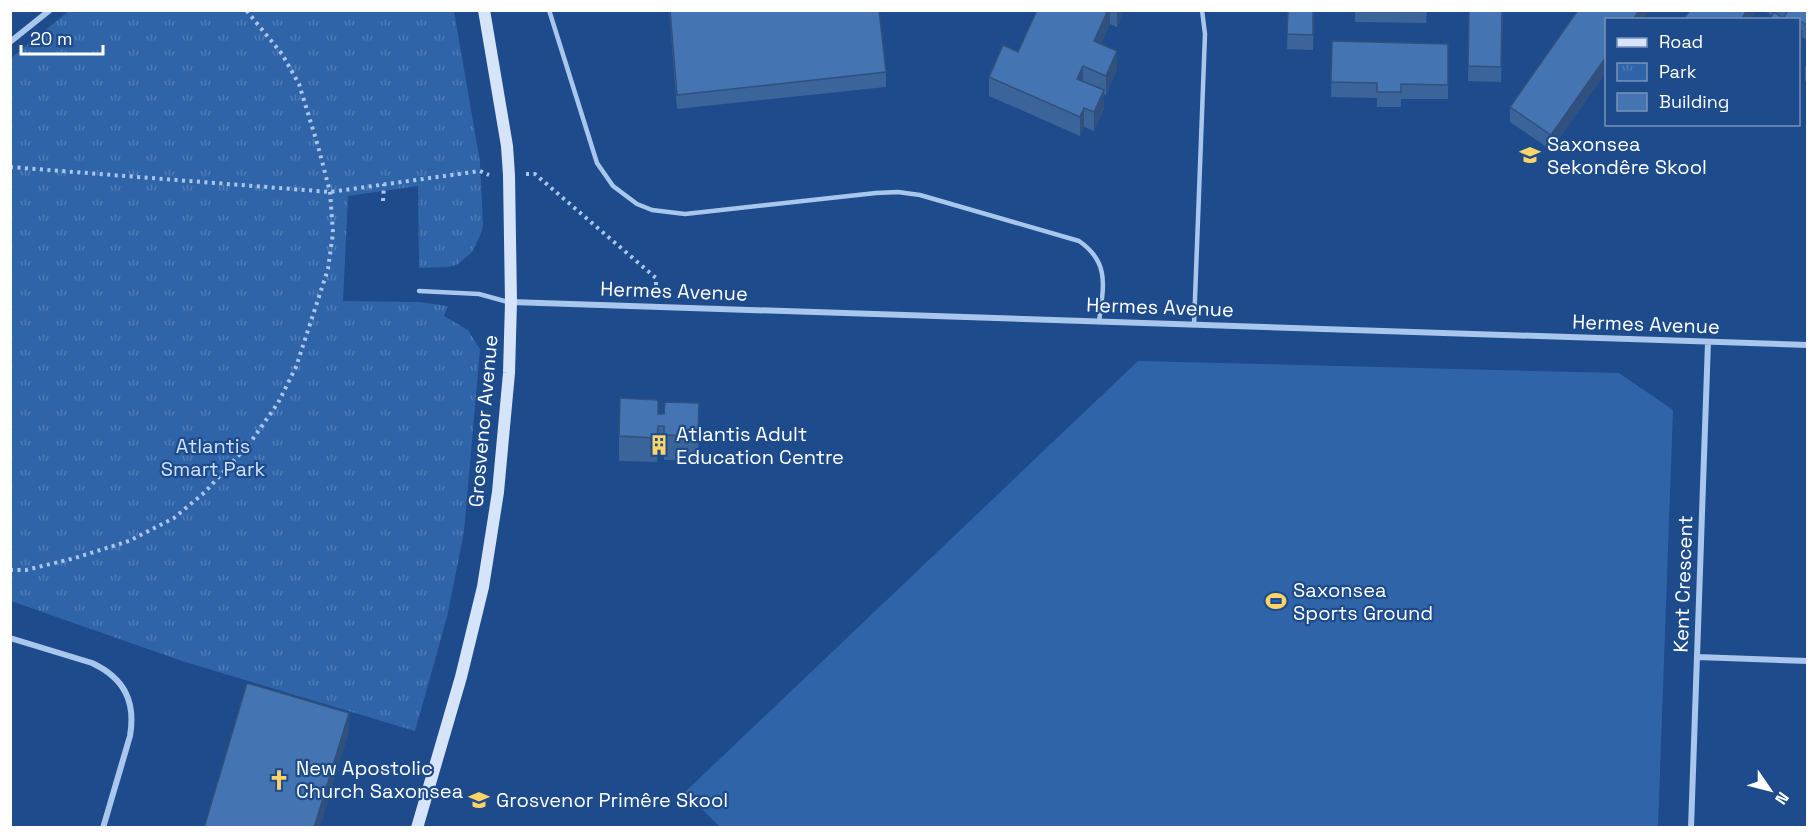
<svg xmlns="http://www.w3.org/2000/svg" width="1818" height="838" viewBox="0 0 1818 838" font-family="'Space Grotesk',sans-serif">
  <defs>
    <pattern id="park-tufts" width="24" height="20" patternUnits="userSpaceOnUse" patternTransform="scale(1.5)"><rect width="24" height="20" fill="#3064a9"/><path d="M3 7l-1-3M5 7V3M7 7l1-3M15 17l-1-3M17 17v-4M19 17l1-3" fill="none" stroke="#4f7bb6"/></pattern>
  </defs>
  <rect width="100%" height="100%" fill="#1d4b8b"/>
  <path fill="#3064a9" d="M1138,361L1619,373L1673,410L1658,827H720L685,792Z"/>
  <path fill="url(#park-tufts)" d="M70,10L454,11L480,162L483,226L480,236L472,252L458,264L449,267L419,268L418,186L348,196L343,301L419,302L448,306L444,316L468,330L480,349L464,532L447,617L415,731L182,661L11,601V58Z"/>
  <g fill="none" stroke-linecap="round" stroke-linejoin="round">
    <path stroke="#a9c6ec" stroke-width="4" stroke-dasharray="3 4.5" stroke-linecap="butt" d="M10,167L330,192L480,171L489,175
      M526,174H535L656,278V291
      M383,201L384,184
      M10,570H26L75,558L129,541L174,518L205,492L250,443L278,403L296,367L328,269L333,233L330,192L318,146L299,84L282,54L246,10"/>
    <path stroke="#a9c6ec" stroke-width="4.5" d="M549,10L597,163L613,186L637,204L652,210L685,214L876,193L898,192L920,195L1079,241C1111,263 1103,288 1099,322
      M419,291L479,294L508,302
      M1194,325L1205,34L1202,10"/>
    <path stroke="#a9c6ec" stroke-width="6" d="M10,42L50,10
      M511,302L1808,345
      M10,638L92,663C124,678 136,701 130,736L103,828
      M1697,657L1808,661
      M1691,828L1708,342"/>
    <path stroke="#d5e4f9" stroke-width="12" d="M417,828L461,677L483,587L498,492L509,373L511,302L509,175L507,146L484,10"/>
  </g>
  <path fill="#3b649a" d="M669,10H879L886,72V87L677,109Z
    M1037,10H1124L1117,27L1110,24L1101,44L1117,70L1106,95L1104,94V109L1094,131L1084,127L1080,136L989,96V77L1018,52Z
    M1288,10H1314L1313,50L1287,49Z
    M1355,10H1427L1426,23L1355,22Z
    M1469,10H1503L1501,82L1468,81Z
    M1578,10H1650L1643,20H1606V72L1551,150L1510,122V107Z
    M1764,10H1804L1808,13V41L1802,37V46L1798,52V20H1769L1772,16Z
    M1332,41L1448,44V99H1401V107H1377V98L1331,97Z
    M1808,64V83L1805,81V67Z
    M658,414L699,428L698,461L664,460V451H658L657,462L619,461V436Z"/>
  <path fill="#30517d" d="M1108,10H1110V24L1094,60V41Z
    M1117,10H1124L1117,27Z
    M1639,10H1650L1643,20H1633Z
    M1747,10H1757L1751,20H1741Z
    M1802,31V46L1798,52V37Z
    M1117,51V70L1106,95V76Z
    M1606,57V72L1551,150V135Z
    M1083,66V85L1077,79Z
    M1104,90V109L1094,131V112Z
    M1084,108V127L1080,136V117Z
    M699,403V428L698,461V436Z
    M349,713V732L320,828H314Z"/>
  <path fill="#4574b3" stroke="#30517d" stroke-width="1.5" d="M670,10H879L886,72L677,95Z
    M1037,10H1108L1094,41L1117,51L1106,76L1083,66L1077,79L1104,90L1094,112L1084,108L1080,117L989,77L1003,45L1018,52Z
    M1288,10H1313V35L1287,34Z
    M1469,10H1502L1501,67L1468,66Z
    M1578,10H1639L1633,20H1606V57L1551,135L1510,107Z
    M1690,10H1747L1741,20H1683Z
    M1785,10H1804L1808,13V26L1799,20L1798,22V20H1769L1774,12L1783,18L1787,12Z
    M1798,29L1802,31L1798,37Z
    M1332,41L1448,44V85L1401,84V92H1377V83L1331,82Z
    M620,398L658,400V414H664L665,402L699,403L698,436L664,435V426H658L657,438L619,436Z
    M247,683L349,713L314,828H204Z"/>
  <defs>
    <g id="school-bare" transform="scale(1.62)"><path d="M0-5L7-2L0 1L-7-2ZM-4 1L0 2.5L4 1V4Q0 6-4 4Z" fill="#fcd468" stroke="#1d4b8b" stroke-width="2.5" paint-order="stroke"/></g>
    <g id="building-bare" transform="scale(1.62)"><path d="M-4-6H4V6H1V3H-1V6H-4ZM-2.5-4.3h1.7v1.8h-1.7ZM.8-4.3h1.7v1.8H.8ZM-2.5-1h1.7V.8h-1.7ZM.8-1h1.7V.8H.8Z" fill="#fcd468" stroke="#1d4b8b" stroke-width="2.5" paint-order="stroke"/></g>
    <g id="stadium-bare" transform="scale(1.62)"><path d="M0-5a6.5 5 0 1 0 0 10a6.5 5 0 1 0 0-10ZM-3.5-1.8h7v3.6h-7Z" fill="#fcd468" stroke="#1d4b8b" stroke-width="2.5" paint-order="stroke"/></g>
    <g id="church-bare" transform="scale(1.62)"><path d="M-1.2-6h2.4v3.5h3.3v2.4h-3.3V6h-2.4V-.1h-3.3v-2.4h3.3Z" fill="#fcd468" stroke="#1d4b8b" stroke-width="2.5" paint-order="stroke"/></g>
  </defs>
  <g fill-rule="evenodd">
    <use href="#school-bare" x="1530" y="155"/>
    <use href="#building-bare" x="659" y="445"/>
    <use href="#stadium-bare" x="1276" y="601"/>
    <use href="#church-bare" x="279" y="780"/>
    <use href="#school-bare" x="479" y="800"/>
  </g>
  <g text-anchor="middle" dominant-baseline="central" stroke-width="4.5" stroke-linejoin="round" paint-order="stroke">
    <g font-size="20" fill="#fff" stroke="#1d4b8b" text-anchor="start">
      <text x="1547" y="144">Saxonsea<tspan x="1547" dy="23">Sekondêre Skool</tspan></text>
      <text x="676" y="434">Atlantis Adult<tspan x="676" dy="23">Education Centre</tspan></text>
      <text x="1293" y="590">Saxonsea<tspan x="1293" dy="23">Sports Ground</tspan></text>
      <text x="296" y="768">New Apostolic<tspan x="296" dy="23">Church Saxonsea</tspan></text>
      <text x="496" y="800">Grosvenor Primêre Skool</text>
    </g>
    <g font-size="20" fill="#fff" stroke="#1d4b8b">
      <text transform="translate(674 291) rotate(2)">Hermes Avenue</text>
      <text transform="translate(1160 307) rotate(2)">Hermes Avenue</text>
      <text transform="translate(1646 324) rotate(2)">Hermes Avenue</text>
      <text transform="translate(483 421) rotate(-85)">Grosvenor Avenue</text>
      <text transform="translate(1683 584) rotate(-88)">Kent Crescent</text>
    </g>
    <g font-size="20" fill="#cfe1f9" stroke="#1d4b8b">
      <text x="213" y="446">Atlantis<tspan x="213" dy="23">Smart Park</tspan></text>
    </g>
  </g>
  <rect width="1818" height="838" fill="none" stroke="#ffffff" stroke-width="24"/>
  <rect x="1605" y="18" width="195" height="108" fill="#1d4b8b" stroke="#7793b9" stroke-width="1.5"/>
  <rect x="1617" y="38" width="30" height="9" fill="#d5e4f9" stroke="#7793b9" stroke-width="1.5"/>
  <text x="1659" y="48" font-size="18" fill="#ffffff">Road</text>
  <rect x="1617" y="63" width="30" height="18" fill="url(#park-tufts)" stroke="#7793b9" stroke-width="1.5"/>
  <text x="1659" y="78" font-size="18" fill="#ffffff">Park</text>
  <rect x="1617" y="93" width="30" height="18" fill="#4574b3" stroke="#7793b9" stroke-width="1.5"/>
  <text x="1659" y="108" font-size="18" fill="#ffffff">Building</text>
  <g transform="translate(1770 790) rotate(125)" stroke="#1d4b8b" stroke-width="4.5" paint-order="stroke">
  <path d="M0-4.5L10 22L0 15L-10 22Z" fill="#ffffff"/>
  <text y="-9" font-size="16" font-weight="bold" text-anchor="middle" fill="#ffffff">N</text>
  </g>
  <path d="M21 45v9h82v-9" fill="none" stroke="#ffffff" stroke-width="3"/>
  <text x="30" y="45" font-size="18" fill="#ffffff" stroke="#1d4b8b" stroke-width="4.5" paint-order="stroke">20 m</text>
</svg>
